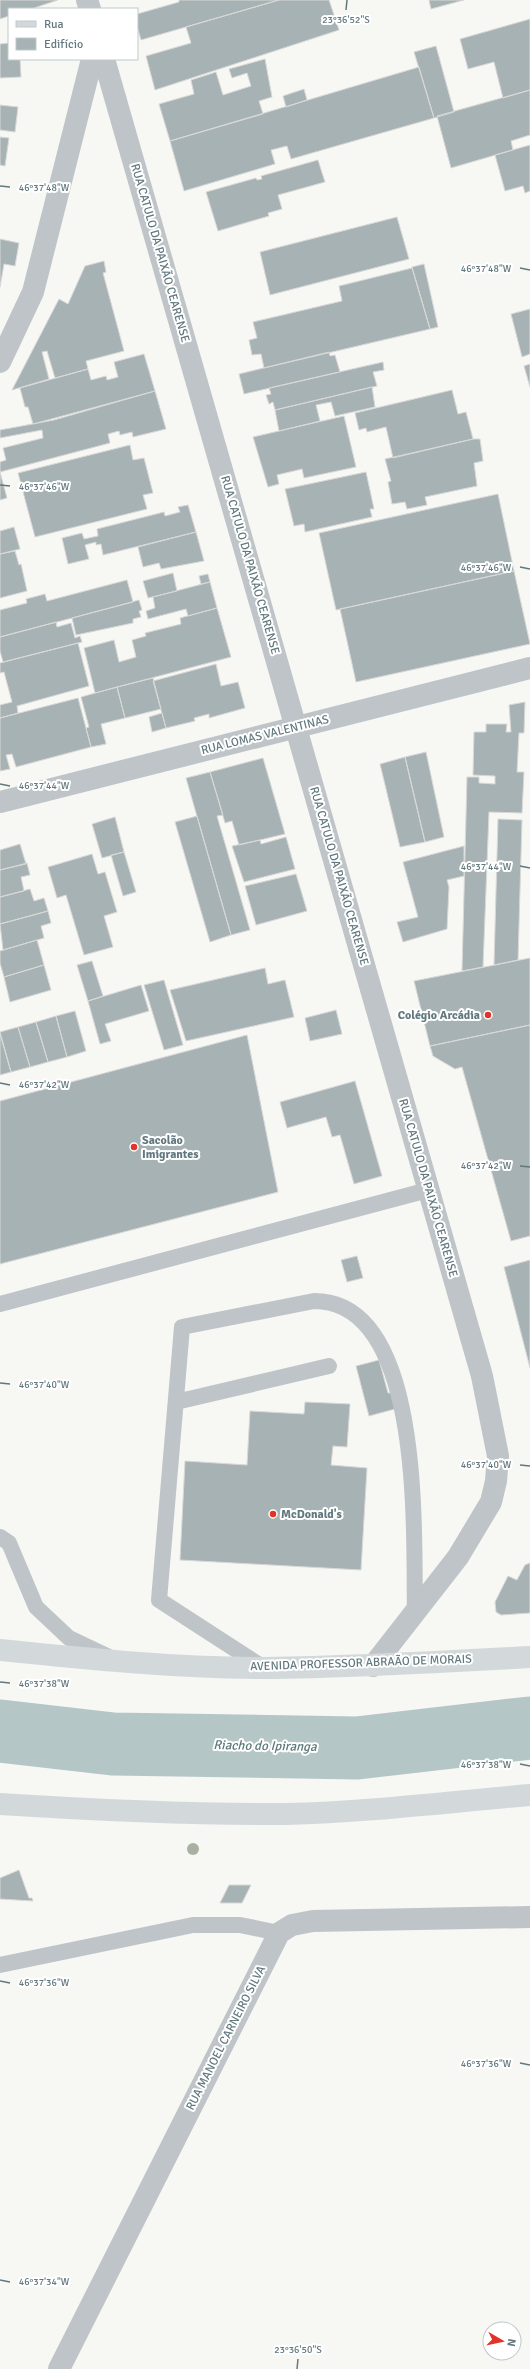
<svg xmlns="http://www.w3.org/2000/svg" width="530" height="2369" viewBox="0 0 530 2369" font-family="Signika,sans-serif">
  <rect width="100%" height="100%" fill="#f7f7f4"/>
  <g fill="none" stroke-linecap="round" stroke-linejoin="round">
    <path stroke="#b5c6c7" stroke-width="63" d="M0,1731L113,1744L357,1748L530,1728"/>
  </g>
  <path fill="#a7b2b5" stroke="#d9d8d7" d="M0,0H58L31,9H9V16L0,19Z
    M179,0H279L141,40L137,26V14L179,2Z
    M279,0H329L339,30L155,90L146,56L191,43L186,27Z
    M429,0H464L431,9Z
    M530,19V90L503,98L494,62L468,69L460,39Z
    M9,43V59H20L21,77L0,78V44Z
    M436,46L454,112L434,118L414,52Z
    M265,59L272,97L259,101L263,114L170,141L159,104L194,94L191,80L216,72L223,95L251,86L247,73L232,78L229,69Z
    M419,67L434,118L291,159L287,146L271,150L275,164L184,191L170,141Z
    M304,89L307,100L286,107L283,96Z
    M530,90V135L511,141L513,150L451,168L437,116Z
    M0,105L18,107L15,132L0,130Z
    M0,137L9,138L5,166L0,165Z
    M530,145V191L525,193L523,186L505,191L495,155Z
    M318,160L325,182L278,195L282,209L268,213L269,216L218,231L206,192L256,178L257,180L262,179L261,176Z
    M397,217L409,259L270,295L260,252Z
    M0,239L19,243L15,266L4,264L0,287Z
    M104,261L106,272L103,273L124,351L86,361L88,369L55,378L47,351L42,352L49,379L12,390L59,299L68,304L85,266Z
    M424,264L438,327L430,329L412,267Z
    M412,268L430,329L264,368L261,354L252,355L249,340L257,338L253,322L342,301L339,286Z
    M530,309V354L522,357L511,314Z
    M329,352L330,356L335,355L340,372L244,394L239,374Z
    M144,354L155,391L33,424L28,407H25L20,388L88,369L91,380L106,376L107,380L118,377L114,362Z
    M383,362L384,370L373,372L377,386L275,410L273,402L269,404L266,395L271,394L269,388Z
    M530,364V387L524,366Z
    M372,387L375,407L335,416L331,402L316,405L320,421L279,431L275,410Z
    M452,390L458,414L466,412L473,439L393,458L386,427L367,432L366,428L359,430L355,413Z
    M155,391L166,429L133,437L132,432L120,435L119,431L108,434L110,443L0,472V462L6,460L3,448L43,438L42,430L0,438V430L54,420Z
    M344,416L356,467L304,478L302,469L277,475L279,484L268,487L253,437Z
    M473,439H480L483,461L474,463L477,486L425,497L427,505L407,509L405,502L392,504L388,482L391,481L385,459Z
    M130,445L133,460L144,458L153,493L143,495L147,509L35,537L18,473Z
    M0,472L7,498L0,500Z
    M366,472L374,509H370L372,517L305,532L304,524L294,526L285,489Z
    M498,494L514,571L336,610L319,533Z
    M188,505L196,532L103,555L101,544L96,545V542L85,545L89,559L68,564L62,538L82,533L84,539L98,536L97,529L164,512L165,516L180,512L178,507Z
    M14,527L20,549L0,554V531Z
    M196,532L204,561L161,569L159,563L143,567L138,547Z
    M15,551L19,565L21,564L27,591L0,598V554Z
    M514,571L530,644L356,682L340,609Z
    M173,573L177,591L148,598L143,581Z
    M208,574L210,582L201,584L199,576Z
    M127,580L133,602L0,637V610L27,603L26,599L45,594L47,601Z
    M210,582L217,608L188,616L186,609L148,619L146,611L155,608L153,597Z
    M139,600L142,610L139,611L141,617L133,619V623L76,635L72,618Z
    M217,608L231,657L95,693L84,648L114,640L119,662L136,657L132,640L146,636L145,633L181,624L180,618Z
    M56,622L57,627L71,623L75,638L80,636L82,642L3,662L0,651V637Z
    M78,643L89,686L17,706L18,713L0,718V705L12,702L4,672L0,673V663Z
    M216,664L221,686L238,682L245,708L209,718V714L194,718L195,721L166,728L153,681Z
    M153,678L161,709L125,718L117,687Z
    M117,687L125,718L101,724L106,744L91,747L86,728L89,727L81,697Z
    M78,698L91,747L16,767L12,754L6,755L10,769L0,771V718Z
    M525,702L524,733H519L517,772H524L522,813L489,812L483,967L462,971L467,777H479V783L495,784V776L473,775L474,732H486V724H507L506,732H511L509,705Z
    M162,713L166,728L152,732L149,717Z
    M426,752L444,837L425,842L405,757Z
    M405,757L425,842L400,847L380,764Z
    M263,758L285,834L239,845L232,821L225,823L210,772Z
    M210,772L223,815L217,816L250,930L231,935L186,778Z
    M197,816L231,935L210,942L175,822Z
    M115,817L124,852L102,858L92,824Z
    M498,819L522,820L518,960L494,965Z
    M286,837L295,869L244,882L232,846L260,840L261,844Z
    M20,844L26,864L0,870V850Z
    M464,846V876L447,880L449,887L447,929L403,942L397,922L418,917L403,862Z
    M124,852L136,892L123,896L111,855Z
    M92,854L98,874L105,872L117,912L104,916L113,947L84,955L66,895L57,898L48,867Z
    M27,863L30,875L21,877L24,891L0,897V870Z
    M296,874L307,911L256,925L245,886Z
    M30,889L34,901L44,898L48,911L0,924V897Z
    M48,911L51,923L41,926L44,938L3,950L0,924Z
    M37,940L44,965L4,977L0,963V951Z
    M530,958V1025L430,1046L414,981Z
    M92,961L103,996L88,1001L77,965Z
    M44,965L51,990L10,1002L4,977Z
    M265,968L268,984L285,980L294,1017L186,1041L170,990Z
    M164,980L183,1045L164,1050L144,985Z
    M141,985L149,1011L105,1024L111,1041L100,1044L88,1001Z
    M336,1010L342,1034L310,1041L305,1018Z
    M75,1011L86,1051L67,1057L56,1016Z
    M56,1016L67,1057L48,1062L36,1022Z
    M36,1022L48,1062L30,1067L18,1027Z
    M530,1025V1236L511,1241L462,1067L455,1069L433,1056L430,1046Z
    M18,1027L30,1067L11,1072L0,1032Z
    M0,1034L11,1072L0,1075Z
    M247,1035L278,1192L0,1264V1101Z
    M355,1081L382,1176L354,1184L340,1135L332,1137L326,1117L287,1128L280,1102Z
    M357,1256L363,1278L347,1282L341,1260Z
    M530,1260V1368L504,1267Z
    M379,1360L388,1393H391L395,1409L369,1416L356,1366Z
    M305,1402L350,1404L347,1447L333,1446L331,1465L367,1468L361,1570L180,1560L185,1461L247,1465L250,1411L304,1414Z
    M530,1563V1613L501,1615L496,1612L495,1602L508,1576L517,1580L525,1565Z
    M19,1870L29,1898H32L33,1901L0,1899V1878Z
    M229,1885H251L242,1903H220Z"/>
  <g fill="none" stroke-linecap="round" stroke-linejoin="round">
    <path stroke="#bec4c7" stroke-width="16" d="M0,1304L428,1190
      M176,1402L329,1366
      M0,1537L9,1543L36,1607L69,1638L109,1657
      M264,1668L159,1600L182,1327L314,1301C426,1301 413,1539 415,1615
      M0,1965L193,1925H240L279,1933"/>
    <path stroke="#bec4c7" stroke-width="22" d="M87,0L90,9
      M104,59L482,1376L498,1456L496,1481L491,1502L458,1557L373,1666
      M0,362L33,292L92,59
      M0,802L530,668
      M59,2369L279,1933L292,1925L313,1921L530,1917"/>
    <path stroke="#d3d9db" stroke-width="22" d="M0,1650C88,1659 176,1668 265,1668C353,1667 442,1662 530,1657
      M0,1804C95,1810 191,1815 286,1814C368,1812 449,1802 530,1795"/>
  </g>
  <circle fill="#a9b1a3" cx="193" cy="1849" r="6"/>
  <path fill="none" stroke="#62787f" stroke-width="1.5" d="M346,10L347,0M0,186L10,187M520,268L530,270M0,485L10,486M520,567L530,569M0,784L10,786M520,866L530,868M0,1083L10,1085M520,1166L530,1167M0,1383L10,1384M520,1465L530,1466M0,1682L10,1683M520,1764L530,1766M0,1981L10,1983M520,2063L530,2065M0,2280L10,2282M297,2369L298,2359"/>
  <g fill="#e33228" stroke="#fff" stroke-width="1.5">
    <circle cx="488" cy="1015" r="4"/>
    <circle cx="134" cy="1147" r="4"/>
    <circle cx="273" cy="1514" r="4"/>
  </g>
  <g text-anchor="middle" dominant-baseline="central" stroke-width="4" stroke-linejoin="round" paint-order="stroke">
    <g font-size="12" fill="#62787f" stroke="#fff">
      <text transform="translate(160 253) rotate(74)">RUA CATULO DA PAIXÃO CEARENSE</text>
      <text transform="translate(250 565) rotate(74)">RUA CATULO DA PAIXÃO CEARENSE</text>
      <text transform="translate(265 735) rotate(-14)">RUA LOMAS VALENTINAS</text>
      <text transform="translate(339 876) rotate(74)">RUA CATULO DA PAIXÃO CEARENSE</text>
      <text transform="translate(428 1188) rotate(74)">RUA CATULO DA PAIXÃO CEARENSE</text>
      <text transform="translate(361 1663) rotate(-2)">AVENIDA PROFESSOR ABRAÃO DE MORAIS</text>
      <text transform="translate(226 2038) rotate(-63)">RUA MANOEL CARNEIRO SILVA</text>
    </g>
    <g font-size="12" font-weight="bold" fill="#62787f" stroke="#fff" text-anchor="start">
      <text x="480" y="1015" text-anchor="end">Colégio Arcádia</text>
      <text x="142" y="1140">Sacolão<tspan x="142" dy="14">Imigrantes</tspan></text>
      <text x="281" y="1514">McDonald's</text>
    </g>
    <g font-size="13" font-style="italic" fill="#5d787a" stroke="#fff">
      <text transform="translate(265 1746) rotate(1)">Riacho do Ipiranga</text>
    </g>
  </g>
  <g font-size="10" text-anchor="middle" fill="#62787f" stroke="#fff" stroke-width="4" stroke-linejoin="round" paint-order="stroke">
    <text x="346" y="23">23°36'52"S</text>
    <text x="44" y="191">46°37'48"W</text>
    <text x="486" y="272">46°37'48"W</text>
    <text x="44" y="490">46°37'46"W</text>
    <text x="486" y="571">46°37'46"W</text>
    <text x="44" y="789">46°37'44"W</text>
    <text x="486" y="870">46°37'44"W</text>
    <text x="44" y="1088">46°37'42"W</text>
    <text x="486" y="1169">46°37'42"W</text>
    <text x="44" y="1388">46°37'40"W</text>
    <text x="486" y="1468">46°37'40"W</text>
    <text x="44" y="1687">46°37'38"W</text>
    <text x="486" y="1768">46°37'38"W</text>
    <text x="44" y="1986">46°37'36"W</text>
    <text x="486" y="2067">46°37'36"W</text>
    <text x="44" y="2285">46°37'34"W</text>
    <text x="298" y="2353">23°36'50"S</text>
  </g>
  <rect x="8" y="8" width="130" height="52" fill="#ffffff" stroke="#c0c9cc"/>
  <rect x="16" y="21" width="20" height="6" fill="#d3d9db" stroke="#c0c9cc"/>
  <text x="44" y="28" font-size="12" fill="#62787f">Rua</text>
  <rect x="16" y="38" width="20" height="12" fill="#a7b2b5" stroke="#c0c9cc"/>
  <text x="44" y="48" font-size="12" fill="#62787f">Edifício</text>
  <g transform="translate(502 2341) rotate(99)"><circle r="19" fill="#ffffff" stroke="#c0c9cc"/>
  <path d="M0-3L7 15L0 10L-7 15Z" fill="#e33228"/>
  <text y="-6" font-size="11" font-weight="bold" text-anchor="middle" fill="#62787f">N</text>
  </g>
</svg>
